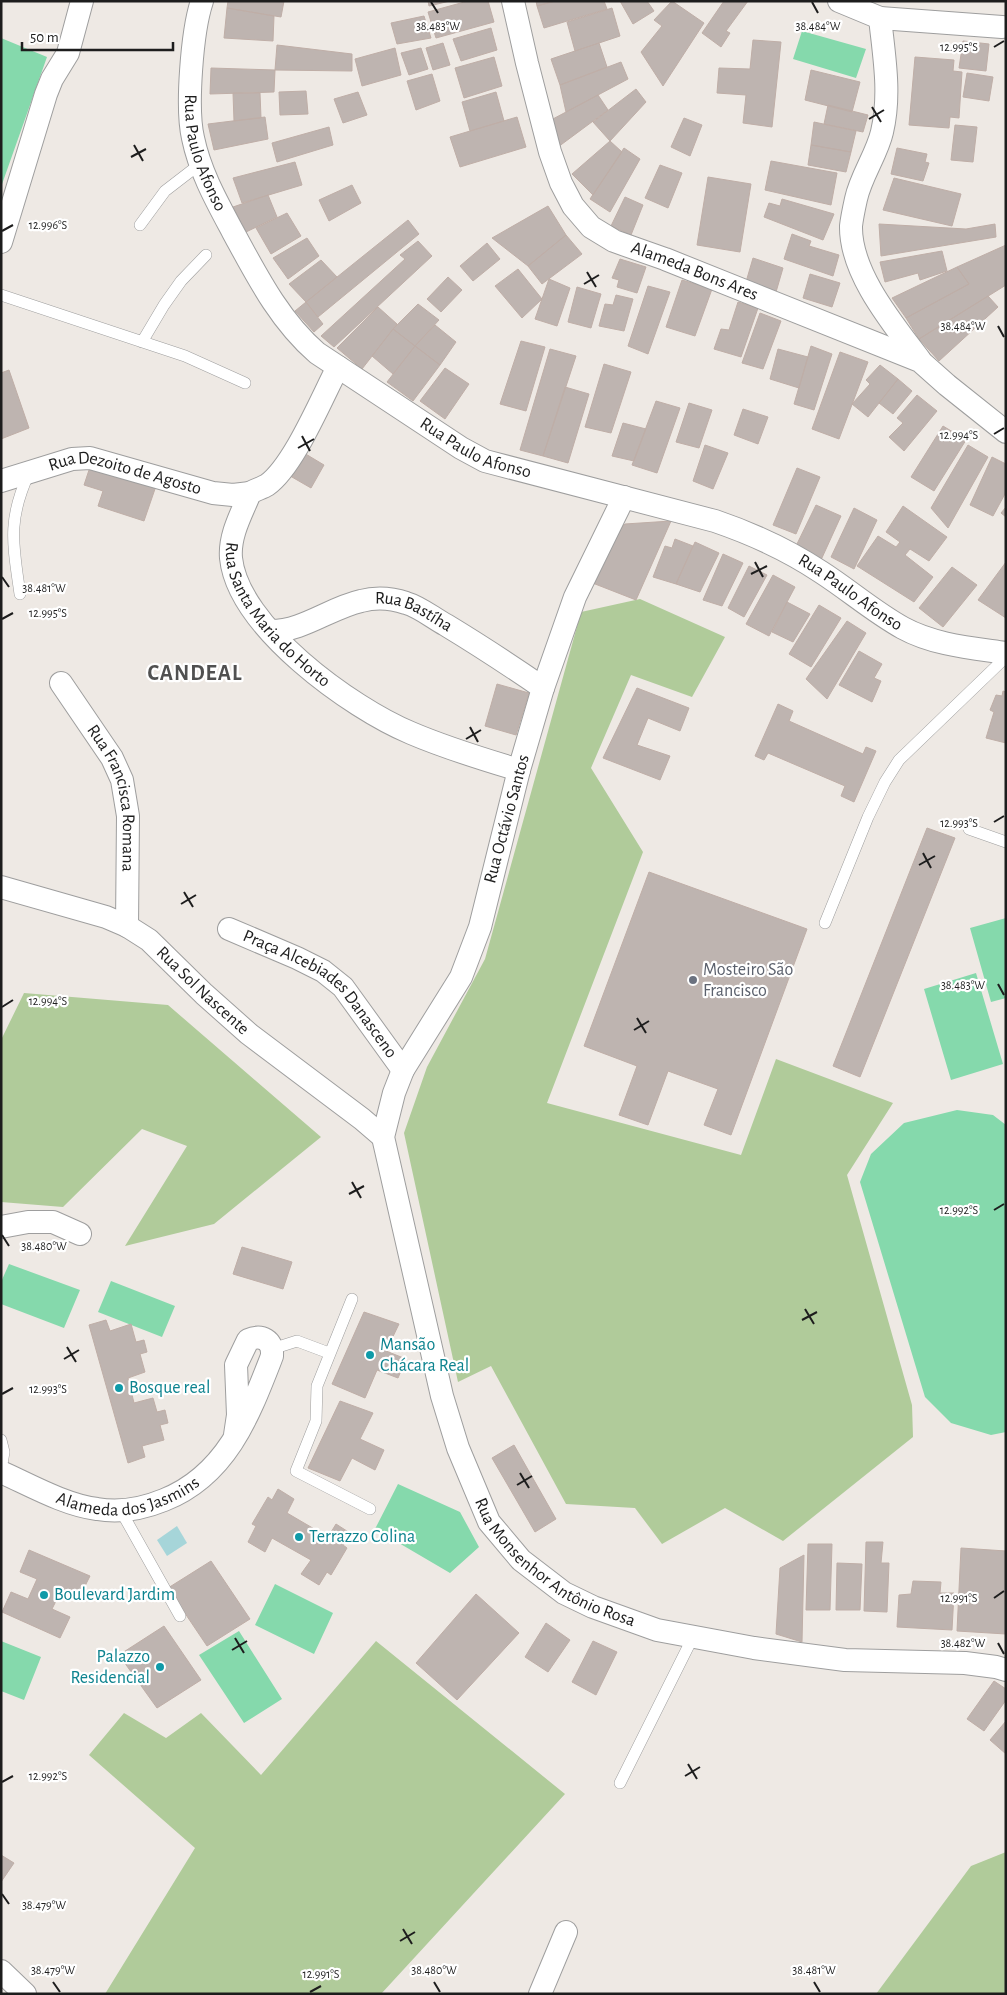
<svg xmlns="http://www.w3.org/2000/svg" width="1007" height="1995" viewBox="0 0 1007 1995" font-family="'Alegreya Sans',sans-serif">
  <rect width="100%" height="100%" fill="#eee9e4"/>
  <path fill="#b0cb9a" d="M640,599L725,637L692,697L631,675L591,768L643,852L547,1103L741,1155L776,1059L893,1103L847,1175L912,1405L913,1437L783,1541L725,1508L662,1544L635,1508L566,1504L491,1366L458,1382L404,1133L427,1067L485,959L581,612Z
    M24,993L168,1005L321,1137L214,1224L125,1246L187,1146L142,1129L63,1207L1,1202V1040Z
    M376,1641L565,1794L381,1994H105L195,1848L89,1755L124,1713L166,1738L201,1713L261,1775Z
    M1006,1852V1994H876L971,1866Z"/>
  <path fill="#85d9ac" d="M802,31L866,49L856,78L793,59Z
    M1,38L47,57L1,187Z
    M1006,918V998L991,1002L970,928Z
    M976,973L1003,1064L951,1080L924,989Z
    M957,1110L993,1115L1006,1125V1432L991,1435L951,1423L925,1397L860,1182L871,1154L904,1123Z
    M9,1264L80,1290L64,1328L1,1304V1282Z
    M111,1281L175,1306L162,1337L98,1312Z
    M398,1484L460,1512L479,1547L450,1573L375,1529Z
    M275,1584L333,1613L314,1654L255,1625Z
    M239,1631L282,1699L244,1723L199,1655Z
    M1,1641L41,1657L24,1700L1,1691Z"/>
  <path fill="#a6d5d9" d="M177,1526L187,1543L167,1556L157,1540Z"/>
  <path fill="#beb4b0" stroke="#bfaea7" d="M228,1H284L281,17L227,8Z
    M428,1H450L429,6Z
    M468,1H488L494,22L436,38L428,12Z
    M536,1H555L537,6Z
    M555,1H604L607,9L544,28L537,6Z
    M620,1H647L654,11L633,24Z
    M672,1L704,23L663,86L641,52L662,26L654,20Z
    M724,1H748L726,31L730,33L721,47L702,33Z
    M227,8L274,16L273,41L224,38Z
    M612,8L620,36L575,51L567,22Z
    M424,16L431,38L397,44L391,23Z
    M491,28L497,50L461,61L453,39Z
    M753,40L781,42L772,127L743,123L746,95L717,93L719,68L750,69Z
    M963,41L989,44L986,71L959,68Z
    M443,43L450,65L433,70L426,48Z
    M599,43L607,67L560,85L551,59Z
    M277,45L352,54V71L275,70Z
    M395,48L401,75L362,86L355,59Z
    M421,48L428,69L409,75L401,53Z
    M494,57L502,86L464,98L455,68Z
    M915,57L954,60L953,71L962,72L959,118L950,117L949,128L909,125Z
    M621,62L628,79L566,112L560,85Z
    M211,68L275,70L274,92L210,94Z
    M811,70L860,82L852,112L805,100Z
    M967,73L993,77L989,101L963,97Z
    M432,74L440,101L416,110L407,81Z
    M636,89L646,102L610,141L593,122Z
    M306,91L308,114L280,115L279,92Z
    M358,92L367,115L343,123L334,99Z
    M496,92L504,121L470,131L462,102Z
    M233,93H260L261,118L234,121Z
    M598,95L608,110L558,147L551,120Z
    M828,105L868,115L863,132L824,124Z
    M265,117L268,139L214,150L208,124Z
    M517,117L526,147L460,167L450,137Z
    M684,118L702,125L690,156L671,147Z
    M814,122L856,131L851,152L811,145Z
    M955,125L977,127L973,162L951,160Z
    M329,127L333,145L277,162L272,143Z
    M610,141L622,152L593,195L572,174Z
    M811,145L851,152L846,172L808,165Z
    M624,148L640,159L610,212L590,199Z
    M897,148L927,154L925,162L929,163L923,181L891,174Z
    M771,161L837,173L831,205L765,190Z
    M295,162L302,185L242,203L233,178Z
    M660,165L682,173L668,208L645,198Z
    M708,177L751,184L740,252L697,245Z
    M894,178L961,194L952,226L883,210Z
    M352,185L361,203L329,221L319,200Z
    M268,195L277,217L246,232L233,207Z
    M625,197L643,205L631,235L611,226Z
    M782,199L834,214L823,240L764,217L769,203L780,206Z
    M548,206L566,235L528,266L492,238Z
    M287,213L301,236L271,254L256,228Z
    M408,220L419,234L318,317L306,302Z
    M879,224L966,229L995,224L996,237L881,256Z
    M792,234L811,241L809,246L839,255L833,276L784,259Z
    M566,235L582,254L542,284L528,266Z
    M307,238L319,256L288,279L273,258Z
    M418,241L432,256L334,347L321,336L405,259L400,255Z
    M487,243L500,259L473,281L460,266Z
    M1006,245V285L919,339L906,318L969,284L957,267Z
    M942,251L947,271L920,280L918,273L885,282L880,262Z
    M753,258L783,268L776,292L746,282Z
    M620,259L646,267L637,293L617,287L619,280L612,278Z
    M321,260L337,277L306,302L289,284Z
    M957,267L969,284L906,318L892,298Z
    M518,269L542,299L522,318L495,286Z
    M810,274L840,283L832,307L803,298Z
    M448,277L462,290L441,312L427,299Z
    M549,279L570,288L557,326L535,319Z
    M682,280L712,289L695,336L666,327Z
    M648,286L670,292L648,354L628,346Z
    M577,287L601,294L591,328L568,322Z
    M616,295L633,299L624,331L599,326L605,304L613,305Z
    M988,296L998,307L939,361L919,339Z
    M306,302L323,324L314,332L295,311Z
    M738,302L758,308L741,357L714,349L721,329L729,330Z
    M418,304L439,320L415,346L393,329Z
    M378,307L397,324L362,369L337,348Z
    M760,313L781,321L763,369L742,363Z
    M435,325L456,342L440,365L415,346Z
    M393,329L415,346L393,374L372,356Z
    M521,341L545,347L526,411L500,404Z
    M415,346L440,365L413,401L387,382Z
    M811,346L832,354L814,410L794,404Z
    M550,349L576,356L543,456L520,450Z
    M778,349L808,357L799,388L770,379Z
    M840,352L868,362L839,439L812,429Z
    M604,364L631,372L611,433L585,427Z
    M880,365L898,379L868,417L852,404L870,384L866,380Z
    M445,368L469,384L445,419L420,401Z
    M9,370L29,428L1,439V373Z
    M898,379L912,391L893,414L879,403Z
    M565,387L589,394L568,463L543,456Z
    M917,395L937,411L904,451L889,437L903,423L897,418Z
    M656,401L680,408L657,473L632,465Z
    M689,403L712,410L699,448L676,442Z
    M743,409L768,417L758,444L734,435Z
    M623,423L646,429L634,461L612,456Z
    M943,426L966,440L934,491L911,477Z
    M705,445L728,453L713,489L693,481Z
    M968,445L988,457L948,528L931,508Z
    M299,450L324,465L311,488L285,473Z
    M992,457L1006,464V492L993,516L970,505Z
    M91,464L156,486L144,521L98,506L103,491L84,485Z
    M797,468L820,477L796,534L773,525Z
    M816,505L841,516L821,560L796,546Z
    M903,506L947,537L929,561L910,549L905,555L933,577L914,602L857,566L878,536L896,547L900,542L886,532Z
    M1006,507V517L1001,513Z
    M854,508L877,520L854,569L831,557Z
    M671,521L636,600L590,582L603,548L625,524Z
    M675,539L693,546L676,584L653,577L665,546L672,548Z
    M695,542L719,553L700,592L676,584Z
    M723,554L743,563L722,606L703,600Z
    M1006,562V618L978,600Z
    M749,566L767,575L744,617L728,608Z
    M952,567L977,585L943,627L919,608Z
    M773,575L795,587L769,636L746,624Z
    M787,602L810,614L793,642L772,632Z
    M819,605L841,618L811,667L789,654Z
    M847,621L866,633L827,699L806,679Z
    M859,651L882,664L874,678L881,681L872,702L839,685Z
    M497,684L529,693L516,735L485,726Z
    M637,688L689,708L680,731L648,718L637,745L670,756L660,780L603,758Z
    M1003,691L1006,692V743L986,738L994,712L990,710L996,695L1002,696Z
    M778,704L793,711L789,721L863,754L866,747L876,751L854,802L841,796L845,786L768,753L764,760L755,756Z
    M927,828L955,838L860,1077L833,1066Z
    M649,872L807,929L731,1135L704,1125L718,1089L668,1071L648,1125L619,1115L637,1066L584,1046Z
    M242,1247L292,1262L283,1289L233,1274Z
    M364,1312L399,1324L386,1351L406,1359L398,1378L377,1370L365,1398L332,1384Z
    M106,1320L110,1331L131,1324L136,1342L144,1340L147,1352L140,1354L145,1372L128,1378L134,1403L153,1398L157,1412L165,1410L168,1423L160,1425L164,1440L142,1446L145,1457L128,1463L89,1325Z
    M340,1401L373,1413L360,1439L384,1450L375,1470L352,1458L340,1481L308,1468Z
    M514,1445L556,1519L535,1532L492,1458Z
    M278,1489L294,1499L287,1513L328,1537L336,1524L350,1533L343,1545L347,1548L331,1575L327,1572L319,1585L301,1574L311,1560L272,1538L265,1552L248,1542L256,1526L252,1524L268,1497L272,1500Z
    M866,1542H883L881,1563H889L887,1612L864,1611Z
    M808,1544H832L830,1610H806Z
    M961,1548L1006,1551V1634L957,1631Z
    M29,1550L90,1576L79,1598L61,1591L52,1609L70,1617L60,1638L2,1612L11,1592L28,1599L37,1579L20,1572Z
    M804,1555L802,1642L776,1634L780,1568Z
    M211,1561L250,1619L207,1646L168,1588Z
    M837,1563L862,1564L860,1610H836Z
    M913,1581L941,1582L940,1593H954L952,1630L897,1627L899,1595L911,1594Z
    M476,1594L519,1633L457,1700L416,1663Z
    M546,1623L570,1640L548,1672L525,1657Z
    M164,1626L201,1680L157,1708L119,1655Z
    M593,1641L617,1652L596,1695L572,1682Z
    M994,1681L1006,1689V1700L984,1731L967,1719Z
    M1006,1721V1754L990,1740Z
    M1,1855L14,1863L1,1882Z"/>
  <g fill="none" stroke-linecap="round" stroke-linejoin="round">
    <g stroke="#9e9e9e" stroke-width="12">
      <path id="lane" d="M140,225L165,191L200,164
        M1,295L185,356L245,383
        M142,342L164,305L181,281L206,255
        M20,594C13,544 7,521 29,473
        M969,829L1006,842
        M825,923L868,817L885,782L899,760L1006,657
        M352,1299L317,1386L316,1421L296,1471L370,1509
        M272,1349L297,1341L329,1353
        M1,1440L4,1452L1,1470
        M121,1511L180,1616
        M620,1783L693,1637"/>
    </g>
    <g stroke="#9e9e9e" stroke-width="24">
      <g id="street">
        <path id="s1" d="M202,1C192,31 186,108 193,138C200,172 217,202 233,232C257,276 279,320 317,353L461,448L485,461L715,521C753,534 788,550 821,572C849,590 874,612 903,628C934,645 972,648 1006,653"/>
        <path id="s2" d="M513,1L527,63L550,152L561,183L573,206L591,227L614,241L665,259L920,361L947,385L1006,432"/>
        <path d="M839,1L880,18L1002,27"/>
        <path d="M880,18C884,56 891,94 882,132C877,154 861,176 856,199C854,208 852,217 851,226C850,273 893,324 920,360"/>
        <path d="M1,242L46,94L52,79L68,53L82,1"/>
        <path id="s3" d="M338,367C322,397 294,466 267,485C262,488 255,490 250,493C242,513 229,535 231,558C238,627 351,708 411,733C446,748 482,759 519,770"/>
        <path id="s4" d="M1,481L72,459L90,458L213,493L233,495L250,493"/>
        <path id="s5" d="M624,497L575,597L543,688L519,770L480,927L461,977L403,1070L394,1093L383,1137L442,1396L458,1448L489,1522L521,1560L564,1593L593,1607L657,1630L754,1648L845,1660L965,1663L996,1667L1006,1670"/>
        <path id="s6" d="M271,631C303,631 330,608 361,601C376,597 391,598 406,603C420,607 433,618 446,625C479,645 511,666 543,688"/>
        <path id="s7" d="M61,683L112,758L122,780L128,816L127,926"/>
        <path id="s8" d="M1,887L106,917L127,926L149,940L204,994L249,1034L362,1119L383,1137"/>
        <path id="s9" d="M229,929L297,958L323,971L343,987L403,1070"/>
        <path d="M1,1227L28,1222H53L80,1234"/>
        <path id="s10" d="M1,1472C30,1485 65,1505 97,1509C120,1513 142,1509 164,1500C227,1475 249,1415 272,1356C273,1340 262,1334 248,1340L236,1365L238,1415L235,1435"/>
        <path d="M1,1971L25,1994"/>
        <path d="M540,1994L566,1932"/>
      </g>
    </g>
    <use href="#lane" stroke="#fff" stroke-width="11"/>
    <use href="#street" stroke="#fff" stroke-width="22"/>
  </g>
  <path fill="none" stroke="#1d1d1d" stroke-width="2" d="M431,2L438,13M812,2L818,13M994,47L1004,41M872,107L881,122M869,119L884,110M134,145L143,161M131,157L146,149M2,231L13,225M587,272L596,287M584,284L599,275M998,326L1004,337M994,434L1004,428M302,436L310,451M298,448L314,439M755,562L763,577M751,574L767,566M2,577L9,587M2,619L13,613M470,727L478,742M466,739L481,730M994,822L1004,816M923,853L931,868M919,865L935,856M184,892L193,907M181,904L196,895M998,984L1004,995M2,1007L13,1000M637,1018L646,1033M634,1030L649,1021M352,1182L361,1198M349,1194L364,1186M994,1210L1004,1204M2,1235L9,1246M805,1309L814,1324M802,1320L817,1312M67,1347L76,1362M64,1359L79,1350M2,1394L13,1388M520,1473L529,1488M517,1485L532,1476M994,1598L1004,1591M235,1638L244,1653M998,1643L1004,1654M232,1650L247,1641M688,1764L697,1779M685,1776L700,1767M2,1782L13,1776M2,1894L9,1904M403,1929L412,1944M400,1941L415,1932M53,1982L60,1992M434,1982L440,1992M814,1982L820,1992M310,1992L321,1986"/>
  <circle fill="#6b7280" stroke="#fff" stroke-width="2" cx="693" cy="980" r="5"/>
  <g fill="#0f9aa8" stroke="#fff" stroke-width="2">
    <circle cx="370" cy="1355" r="5"/>
    <circle cx="119" cy="1388" r="5"/>
    <circle cx="299" cy="1537" r="5"/>
    <circle cx="44" cy="1595" r="5"/>
    <circle cx="160" cy="1667" r="5"/>
  </g>
  <g text-anchor="middle" dominant-baseline="central" stroke-width="4.5" stroke-linejoin="round" paint-order="stroke">
    <g font-size="18" fill="#1d1d1d" stroke="#fff">
      <text stroke="none"><textPath href="#s1" startOffset="155">Rua Paulo Afonso</textPath></text>
      <text stroke="none"><textPath href="#s2" startOffset="355">Alameda Bons Ares</textPath></text>
      <text stroke="none"><textPath href="#s1" startOffset="575">Rua Paulo Afonso</textPath></text>
      <text stroke="none"><textPath href="#s4" startOffset="129">Rua Dezoito de Agosto</textPath></text>
      <text stroke="none"><textPath href="#s1" startOffset="980">Rua Paulo Afonso</textPath></text>
      <text stroke="none"><textPath href="#s3" startOffset="299">Rua Santa Maria do Horto</textPath></text>
      <text stroke="none"><textPath href="#s6" startOffset="151">Rua Bastíha</textPath></text>
      <text stroke="none"><textPath href="#s7" startOffset="130">Rua Francisca Romana</textPath></text>
      <text transform="translate(507 819) rotate(-75)">Rua Octávio Santos</text>
      <text stroke="none"><textPath href="#s8" startOffset="232">Rua Sol Nascente</textPath></text>
      <text stroke="none"><textPath href="#s9" startOffset="115">Praça Alcebiades Danasceno</textPath></text>
      <text stroke="none"><textPath href="#s10" startOffset="136">Alameda dos Jasmins</textPath></text>
      <text stroke="none"><textPath href="#s5" startOffset="1166">Rua Monsenhor Antônio Rosa</textPath></text>
    </g>
    <g font-size="18" fill="#5b616d" stroke="#fff" text-anchor="start">
      <text x="703" y="970">Mosteiro São<tspan x="703" dy="21">Francisco</tspan></text>
    </g>
    <g font-size="18" fill="#0d838f" stroke="#fff" text-anchor="start">
      <text x="380" y="1345">Mansão<tspan x="380" dy="21">Chácara Real</tspan></text>
      <text x="129" y="1388">Bosque real</text>
      <text x="309" y="1537">Terrazzo Colina</text>
      <text x="54" y="1595">Boulevard Jardim</text>
      <text x="150" y="1657" text-anchor="end">Palazzo<tspan x="150" dy="21">Residencial</tspan></text>
    </g>
    <g font-size="22" font-weight="bold" letter-spacing="1" fill="#505050" stroke="#fff">
      <text x="195" y="673">CANDEAL</text>
    </g>
  </g>
  <g font-size="12" text-anchor="middle" fill="#1d1d1d" stroke="#fff" stroke-width="4.5" stroke-linejoin="round" paint-order="stroke">
    <text x="438" y="30">38.483°W</text>
    <text x="818" y="30">38.484°W</text>
    <text x="959" y="51">12.995°S</text>
    <text x="48" y="229">12.996°S</text>
    <text x="963" y="330">38.484°W</text>
    <text x="959" y="439">12.994°S</text>
    <text x="44" y="592">38.481°W</text>
    <text x="48" y="617">12.995°S</text>
    <text x="959" y="827">12.993°S</text>
    <text x="963" y="989">38.483°W</text>
    <text x="48" y="1005">12.994°S</text>
    <text x="959" y="1214">12.992°S</text>
    <text x="44" y="1250">38.480°W</text>
    <text x="48" y="1393">12.993°S</text>
    <text x="959" y="1602">12.991°S</text>
    <text x="963" y="1647">38.482°W</text>
    <text x="48" y="1780">12.992°S</text>
    <text x="44" y="1909">38.479°W</text>
    <text x="53" y="1974">38.479°W</text>
    <text x="434" y="1974">38.480°W</text>
    <text x="814" y="1974">38.481°W</text>
    <text x="321" y="1978">12.991°S</text>
  </g>
  <rect width="1007" height="1995" fill="none" stroke="#1d1d1d" stroke-width="5"/>
  <path d="M22 42v8h151v-8" fill="none" stroke="#1d1d1d" stroke-width="2.5"/>
  <text x="30" y="42" font-size="15" fill="#1d1d1d" stroke="#ffffff" stroke-width="4" paint-order="stroke">50 m</text>
</svg>
